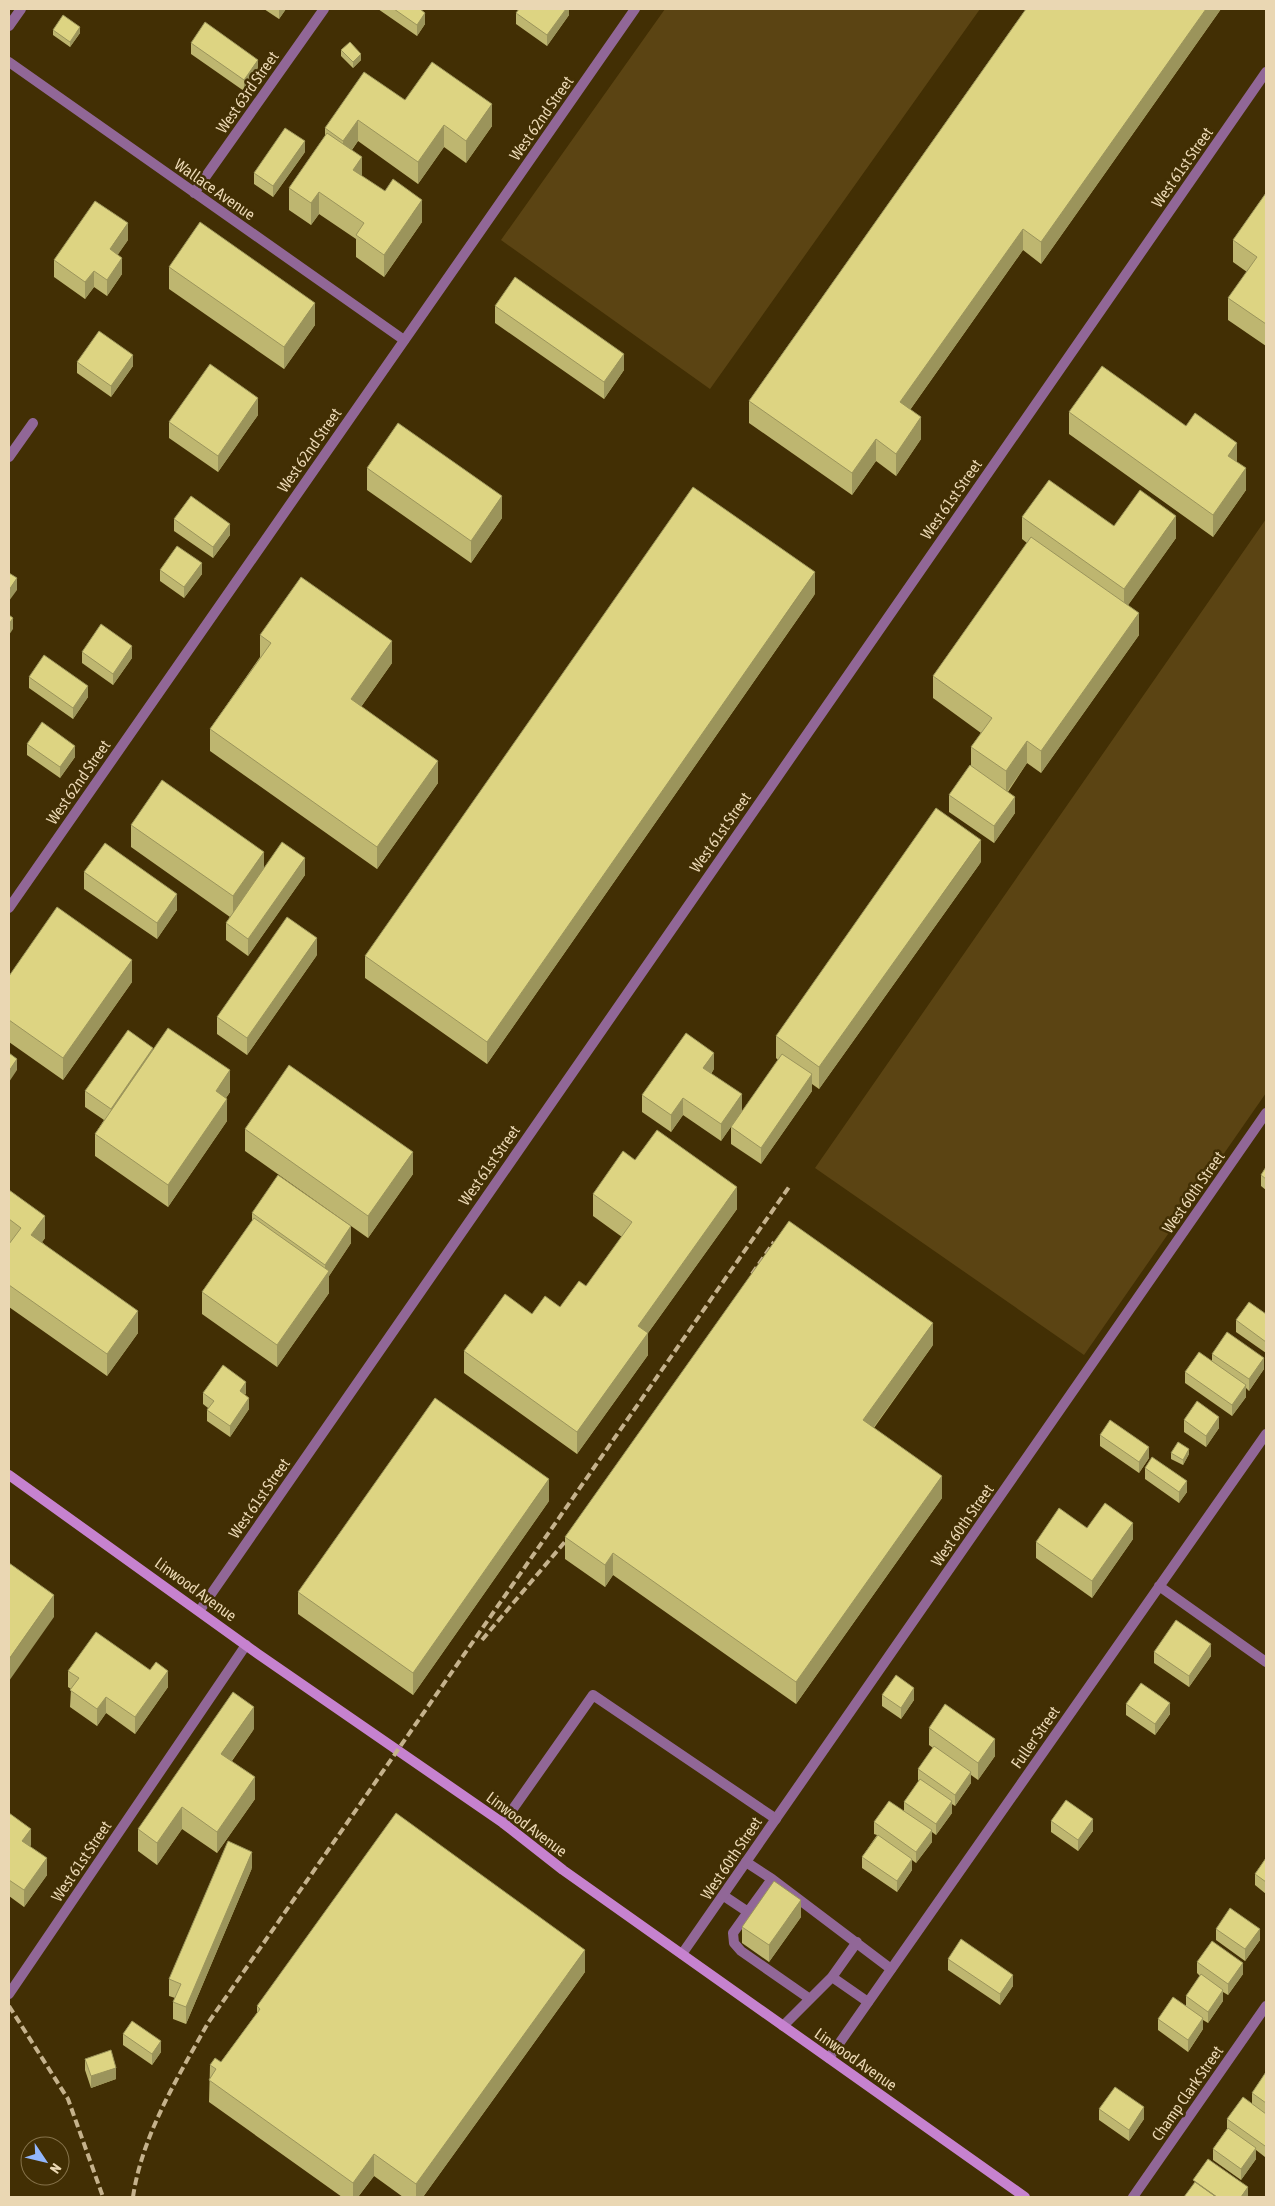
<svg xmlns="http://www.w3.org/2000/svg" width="1275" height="2206" viewBox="0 0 1275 2206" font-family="'Asap Condensed',sans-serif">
  <rect width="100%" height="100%" fill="#422f04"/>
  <path fill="#5b4413" d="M665,9H980L710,389L501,240Z
    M1266,519V1093L1084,1355L815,1168Z"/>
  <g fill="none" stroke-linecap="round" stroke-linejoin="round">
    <path stroke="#916797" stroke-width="10" d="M503,1823L593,1695L776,1819
      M772,1879L891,1969
      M724,1896L748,1912L772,1879L746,1862
      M748,1912L733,1933L734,1943L741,1951L810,1999
      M857,1942L832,1977L868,2002
      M783,2026L832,1977"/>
    <path stroke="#916797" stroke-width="10" d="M9,26L21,9
      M9,62L404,340
      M194,193L324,9
      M9,457L33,423
      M1159,1586L1266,1662
      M200,1610L1266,72
      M682,1954L1266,1113
      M9,1994L246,1645
      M829,2058L1266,1434
      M1133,2197L1266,2006"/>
    <path stroke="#916797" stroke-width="10" d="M9,908L635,9"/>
    <path stroke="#c682cf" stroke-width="10" d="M9,1475L258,1654L503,1823L563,1870L1025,2197"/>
    <path stroke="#c5b28c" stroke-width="4" stroke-dasharray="8 4" stroke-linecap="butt" d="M752,1274L774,1242
      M482,1640L574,1531
      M9,2006L68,2099L103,2197
      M133,2197C142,2135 178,2077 208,2023L789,1187"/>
  </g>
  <path fill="#beb670" d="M264,9H286L279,19Z
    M378,9H420L425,24L417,36Z
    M569,9V15L547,46L516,24V13Z
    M1026,9H1221L1041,264L1023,250L910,410L921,439L896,476L876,461L852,495L749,423V401Z
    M53,30L80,33L70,47L53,35Z
    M191,43L258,71L244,91L191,54Z
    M341,50L361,60L353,68L341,56Z
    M405,100L492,126L466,163L444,147L418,184L358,141L352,150L362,176L422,222L384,277L356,257V239L319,214L311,225L289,210V188L325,136V128Z
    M305,152L273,197L254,184V173Z
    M1266,193V346L1228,320V298L1247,272L1233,262V240Z
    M128,240L118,254L122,274L107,296L94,287L85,299L54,277V260Z
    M169,267L315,325L284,369L169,289Z
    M495,306L624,370L604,399L495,323Z
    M77,362L133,366L111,397L77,373Z
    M1069,412L1186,426L1237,462L1246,490L1213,537L1069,434Z
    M258,415L218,472L169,438V422Z
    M367,468L502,518L471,563L367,490Z
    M1022,517L1114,526L1176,538L1128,605L1139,635L1041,773L1027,763L1008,792L1015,813L994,843L949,812V795L971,766V747L981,733L933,698V676L1027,543L1022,539Z
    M174,519L230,535L213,558L174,531Z
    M160,570L202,574L184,598L160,581Z
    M815,594L487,1064L365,978V956Z
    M260,635L392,663L361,707L438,783L377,869L210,751V729L260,657Z
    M82,652L132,658L113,685L82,663Z
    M29,677L88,697L73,719L29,688Z
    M27,744L75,757L60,778L27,755Z
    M131,825L264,868L305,875L248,956L226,940V923L230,917L131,847Z
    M981,862L819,1089L812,1084V1091L761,1164L731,1144V1127L778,1060L776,1058V1036Z
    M84,872L177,910L157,939L84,889Z
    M317,955L247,1055L217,1034V1017Z
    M9,976L132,982L63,1080L9,1042Z
    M153,1050L230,1092L226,1098L227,1121L168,1207L95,1156V1134L104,1120L85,1107V1091Z
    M714,1069L711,1074L742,1111L721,1141L683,1115L671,1132L642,1112V1095Z
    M245,1129L413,1174L368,1238L245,1151Z
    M635,1160L737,1209L648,1333V1355L577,1454L464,1373V1351L532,1314L560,1307L586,1286L622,1237L593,1216V1194Z
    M1266,1167V1190L1261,1186V1175Z
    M9,1190L45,1238L42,1242L138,1333L107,1376L9,1307V1244L10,1242L9,1241Z
    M252,1213L351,1243L329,1276V1293L277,1367L202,1314V1292L252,1221Z
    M1266,1314V1353L1236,1332V1320Z
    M933,1345L874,1428L942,1498L796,1704L613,1575L605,1587L565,1559V1537Z
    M1212,1354L1264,1369L1249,1391L1246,1388V1397L1232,1416L1185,1383V1372L1212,1361Z
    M203,1393H246L245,1395L249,1409L230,1437L207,1421V1410L208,1408L203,1404Z
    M1184,1420L1219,1428L1206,1447L1184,1432Z
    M1100,1435L1149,1458L1139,1473L1100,1446Z
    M1171,1453L1189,1454L1183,1465L1171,1459Z
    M1145,1468L1187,1492L1179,1503L1145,1479Z
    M549,1501L413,1695L298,1614V1592Z
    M1133,1539L1092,1598L1036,1558V1542Z
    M1154,1652L1211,1656L1189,1687L1154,1663Z
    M68,1671L168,1687L135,1734L106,1713L97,1726L70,1707L71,1689L68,1687Z
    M882,1695L914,1700L901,1719L882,1706Z
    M1126,1704L1170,1714L1155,1735L1126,1715Z
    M929,1728L995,1756L978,1780L971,1775V1783L955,1806L952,1804V1813L936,1835L932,1832V1842L916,1863L912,1860V1870L897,1892L862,1868V1857L877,1835L874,1834V1822L904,1811V1802L919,1781L918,1780V1769L933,1748L929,1745Z
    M254,1729L232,1761L255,1799L217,1853L182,1829L157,1865L138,1851V1829Z
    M9,1813L31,1845L30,1846L47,1875L24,1907L9,1896Z
    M1051,1821L1093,1831L1078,1851L1051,1832Z
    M1266,1858V1894L1255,1885V1874Z
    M252,1868L186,2024L173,2019V2002L175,1998L169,1996V1979Z
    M801,1917L769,1962L742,1943V1927Z
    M1216,1929L1260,1940L1245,1961L1216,1940Z
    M948,1959L1013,1986L1000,2005L948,1970Z
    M1197,1962L1243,1974L1228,1995L1223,1992V2001L1208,2023L1203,2020V2029L1188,2052L1158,2030V2019L1186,2006V1996L1200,1976L1197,1973Z
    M585,1972L423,2197H403L374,2176L358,2197H342L209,2102L210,2065L221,2062L257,2013V2006Z
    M123,2034L161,2052L152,2065L123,2045Z
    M85,2059L116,2079L91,2088L85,2070Z
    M1266,2072V2155L1265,2157L1256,2150V2159L1241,2180L1213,2160V2149L1227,2129V2119L1252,2103V2093Z
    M1099,2109L1144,2119L1129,2141L1099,2120Z"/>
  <path fill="#9b945b" d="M279,9H286L279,19Z
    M566,9H569V15L547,46V35Z
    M1206,9H1221L1041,264V242Z
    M425,13V24L417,36V25Z
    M80,27V33L70,47V42Z
    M361,54V60L353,68V62Z
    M258,60V71L244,91V80Z
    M492,104V126L466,163V141Z
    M358,120V141L343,162V141Z
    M444,125V147L418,184V162Z
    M305,141V152L273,197V186Z
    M362,157V179L353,170Z
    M319,192V214L311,225V203Z
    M422,200V222L384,277V255Z
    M128,223V240L110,266V249Z
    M1023,229V250L900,424V402Z
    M122,258V274L107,296V280Z
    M94,271V287L85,299V282Z
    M315,303V325L284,369V347Z
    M624,354V370L604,399V382Z
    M133,355V366L111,397V386Z
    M258,398V415L218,472V456Z
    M921,417V439L896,476V454Z
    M876,439V461L852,495V473Z
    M1237,443V465L1228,456Z
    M1246,468V490L1213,537V515Z
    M502,496V518L471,563V541Z
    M1176,516V538L1124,611V589Z
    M230,524V535L213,558V547Z
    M202,563V574L184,598V587Z
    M815,572V594L487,1064V1042Z
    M17,578V590L9,601V590Z
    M1139,613V635L1041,773V751Z
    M13,618V629L9,635V624Z
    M392,641V663L351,721V699Z
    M132,646V658L113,685V674Z
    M88,686V697L73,719V708Z
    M1027,741V763L1006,793V771Z
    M75,746V757L60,778V767Z
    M438,761V783L377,869V847Z
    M1015,797V813L994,843V826Z
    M981,840V862L819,1089V1067Z
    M264,852V874L233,918V896Z
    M305,858V875L248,956V939Z
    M177,894V910L157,939V923Z
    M317,938V955L247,1055V1038Z
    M132,960V982L63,1080V1058Z
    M153,1048V1065L111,1125V1109Z
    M714,1053V1069L703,1085V1068Z
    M17,1059V1070L9,1082V1071Z
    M230,1070V1092L216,1113V1091Z
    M812,1074V1091L761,1164V1148Z
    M742,1094V1111L721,1141V1124Z
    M683,1098V1115L671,1132V1115Z
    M227,1099V1121L168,1207V1185Z
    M413,1152V1174L368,1238V1216Z
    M737,1187V1209L648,1333V1355L577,1454V1432L638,1326Z
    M45,1216V1238L31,1257V1235Z
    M351,1226V1243L329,1276V1293L277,1367V1345L325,1277V1265Z
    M138,1311V1333L107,1376V1354Z
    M933,1323V1345L863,1442V1420Z
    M1264,1358V1369L1249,1391V1379Z
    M246,1382V1393L240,1402V1391Z
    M1246,1385V1397L1232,1416V1405Z
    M249,1398V1409L230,1437V1426Z
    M1219,1417V1428L1206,1447V1436Z
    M1149,1447V1458L1139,1473V1462Z
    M1189,1449V1454L1183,1465V1460Z
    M942,1476V1498L796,1704V1682Z
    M549,1479V1501L413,1695V1673Z
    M1187,1481V1492L1179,1503V1492Z
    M1133,1523V1539L1092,1598V1581Z
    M613,1553V1575L605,1587V1565Z
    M54,1595V1617L9,1681V1659Z
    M1211,1644V1656L1189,1687V1676Z
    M168,1671V1687L135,1734V1717Z
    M914,1688V1700L901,1719V1708Z
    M106,1697V1713L97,1726V1709Z
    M1170,1703V1714L1155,1735V1724Z
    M254,1707V1729L221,1776V1754Z
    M995,1739V1756L978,1780V1763Z
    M971,1772V1783L955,1806V1795Z
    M255,1777V1799L217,1853V1832Z
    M952,1801V1813L936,1835V1824Z
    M182,1807V1829L157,1865V1843Z
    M1093,1819V1831L1078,1851V1840Z
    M31,1829V1845L22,1858V1841Z
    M932,1830V1842L916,1863V1852Z
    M252,1852V1868L186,2024V2007Z
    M47,1858V1875L24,1907V1890Z
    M912,1859V1870L897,1892V1881Z
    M801,1900V1917L769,1962V1945Z
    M1260,1929V1940L1245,1961V1949Z
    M585,1950V1972L423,2197H416V2184Z
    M1243,1963V1974L1228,1995V1984Z
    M1013,1975V1986L1000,2005V1994Z
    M1223,1990V2001L1208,2023V2012Z
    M1203,2018V2029L1188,2052V2040Z
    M161,2041V2052L152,2065V2054Z
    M116,2068V2079L91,2088V2076Z
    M1144,2107V2119L1129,2141V2130Z
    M1266,2144V2155L1265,2157V2146Z
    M1256,2148V2159L1241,2180V2169Z
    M374,2154V2176L358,2197H353V2183Z
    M1248,2187V2197H1241Z"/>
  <path fill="#ddd482" stroke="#9b945b" d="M394,9H420L425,13L417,25Z
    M519,9H566L547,35L516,13Z
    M1026,9H1206L1041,242L1023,229L900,402L921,417L896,454L876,439L852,473L749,401Z
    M63,15L80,27L70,42L53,30Z
    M205,22L258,60L244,80L191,43Z
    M350,42L361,54L353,62L341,50Z
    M432,62L492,104L466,141L444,125L418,162L358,120L343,141L325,128L364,72L405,100Z
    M285,128L305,141L273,186L254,173Z
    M327,133L362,157L353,170L385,191L393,179L422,200L384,255L356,235L364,223L319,192L311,203L289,188Z
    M1266,193V324L1228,298L1257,257L1233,240Z
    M95,201L128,223L110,249L122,258L107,280L94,271L85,282L54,260Z
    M200,222L315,303L284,347L169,267Z
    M515,277L624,354L604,382L495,306Z
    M99,331L133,355L111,386L77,362Z
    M210,364L258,398L218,456L169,422Z
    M1102,366L1186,426L1195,413L1237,443L1228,456L1246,468L1213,515L1069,412Z
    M398,423L502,496L471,541L367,468Z
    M1049,480L1114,526L1140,490L1176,516L1124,589L1022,517Z
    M693,487L815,572L487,1042L365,956Z
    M191,496L230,524L213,547L174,519Z
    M1031,537L1139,613L1041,751L1027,741L1006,771L971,747L992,718L933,676Z
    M177,546L202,563L184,587L160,570Z
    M9,573L17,578L9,590Z
    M301,577L392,641L351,699L438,761L377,847L210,729L271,643L260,635Z
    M9,615L13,618L9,624Z
    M101,624L132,646L113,674L82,652Z
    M44,655L88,686L73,708L29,677Z
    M42,722L75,746L60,767L27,744Z
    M970,765L1015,797L994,826L949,795Z
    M162,780L264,852L233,896L131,825Z
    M936,808L981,840L819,1067L776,1036Z
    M282,842L305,858L248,939L226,923Z
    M105,843L177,894L157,923L84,872Z
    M57,907L132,960L63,1058L9,1020V976Z
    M287,917L317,938L247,1038L217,1017Z
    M168,1028L230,1070L216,1091L227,1099L168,1185L95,1134Z
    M128,1030L153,1048L111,1109L85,1091Z
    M686,1033L714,1053L703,1068L742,1094L721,1124L683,1098L671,1115L642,1095Z
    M9,1053L17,1059L9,1071Z
    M782,1054L812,1074L761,1148L731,1127Z
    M289,1065L413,1152L368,1216L245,1129Z
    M657,1130L737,1187L638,1326L648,1333L577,1432L464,1351L505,1294L532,1314L545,1296L560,1307L579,1281L586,1286L632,1222L593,1194L623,1151L635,1160Z
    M1266,1167V1179L1261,1175Z
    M278,1175L351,1226L325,1265L252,1213Z
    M9,1190L45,1216L31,1235L138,1311L107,1354L9,1285V1244L21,1228L9,1219Z
    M254,1218L329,1271L277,1345L202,1292Z
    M789,1221L933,1323L863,1420L942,1476L796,1682L613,1553L605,1565L565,1537Z
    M1249,1302L1266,1314V1342L1236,1320Z
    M1227,1332L1264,1358L1249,1379L1212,1354Z
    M1199,1352L1246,1385L1232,1405L1185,1372Z
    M223,1365L246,1382L240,1391L249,1398L230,1426L207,1410L214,1401L203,1393Z
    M435,1398L549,1479L413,1673L298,1592Z
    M1197,1401L1219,1417L1206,1436L1184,1420Z
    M1110,1420L1149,1447L1139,1462L1100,1435Z
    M1178,1442L1189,1449L1183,1460L1171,1453Z
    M1152,1457L1187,1481L1179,1492L1145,1468Z
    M1105,1503L1133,1523L1092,1581L1036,1542L1059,1508L1087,1528Z
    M9,1563L54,1595L9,1659Z
    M1176,1620L1211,1644L1189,1676L1154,1652Z
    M96,1632L150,1670L156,1662L168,1671L135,1717L106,1697L97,1709L70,1690L79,1678L68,1671Z
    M896,1675L914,1688L901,1708L882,1695Z
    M1141,1683L1170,1703L1155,1724L1126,1704Z
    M233,1692L254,1707L221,1754L255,1777L217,1832L182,1807L157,1843L138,1829Z
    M945,1704L995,1739L978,1763L929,1728Z
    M934,1746L971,1772L955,1795L918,1769Z
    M920,1779L952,1801L936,1824L904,1802Z
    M1066,1800L1093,1819L1078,1840L1051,1821Z
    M889,1801L932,1830L916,1852L874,1822Z
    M9,1813L31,1829L22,1841L47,1858L24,1890L9,1880Z
    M396,1813L585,1950L416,2184L374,2154L353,2183L209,2080L216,2069L210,2065L215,2058L221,2062L260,2009L257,2006Z
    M878,1835L912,1859L897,1881L862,1857Z
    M228,1841L252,1852L186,2007L173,2002L181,1984L169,1979Z
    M1266,1858V1882L1255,1874Z
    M774,1881L801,1900L769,1945L742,1927Z
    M1230,1908L1260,1929L1245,1949L1216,1929Z
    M961,1939L1013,1975L1000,1994L948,1959Z
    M1212,1941L1243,1963L1228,1984L1197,1962Z
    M1201,1974L1223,1990L1208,2012L1186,1996Z
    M1173,1997L1203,2018L1188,2040L1158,2019Z
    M132,2021L161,2041L152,2054L123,2034Z
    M111,2050L116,2068L91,2076L85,2059Z
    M1266,2072V2103L1252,2093Z
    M1115,2087L1144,2107L1129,2130L1099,2109Z
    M1243,2097L1266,2114V2144L1265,2146L1227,2119Z
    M1228,2128L1256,2148L1241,2169L1213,2149Z
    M1208,2159L1248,2187L1241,2197H1217L1193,2180Z
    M1195,2182L1216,2197H1184Z"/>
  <g text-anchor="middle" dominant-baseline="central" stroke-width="5" stroke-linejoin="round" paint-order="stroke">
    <g font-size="16" fill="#ead7b3" stroke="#422f04">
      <text transform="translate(247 92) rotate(-55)">West 63rd Street</text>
      <text transform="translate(541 118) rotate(-55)">West 62nd Street</text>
      <text transform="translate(1182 167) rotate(-55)">West 61st Street</text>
      <text transform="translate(215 189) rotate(35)">Wallace Avenue</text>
      <text transform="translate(309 450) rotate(-55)">West 62nd Street</text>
      <text transform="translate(951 499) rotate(-55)">West 61st Street</text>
      <text transform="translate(78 782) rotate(-55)">West 62nd Street</text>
      <text transform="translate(720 832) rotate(-55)">West 61st Street</text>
      <text transform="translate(489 1165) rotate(-55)">West 61st Street</text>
      <text transform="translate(1193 1192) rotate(-55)">West 60th Street</text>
      <text transform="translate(259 1498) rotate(-55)">West 61st Street</text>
      <text transform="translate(962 1525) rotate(-55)">West 60th Street</text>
      <text transform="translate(196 1589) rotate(36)">Linwood Avenue</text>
      <text transform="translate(1035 1737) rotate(-55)">Fuller Street</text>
      <text transform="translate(527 1824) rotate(37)">Linwood Avenue</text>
      <text transform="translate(731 1858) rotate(-56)">West 60th Street</text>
      <text transform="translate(81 1861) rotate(-56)">West 61st Street</text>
      <text transform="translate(856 2059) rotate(35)">Linwood Avenue</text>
      <text transform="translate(1187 2093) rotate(-55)">Champ Clark Street</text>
    </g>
  </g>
  <rect width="1275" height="2206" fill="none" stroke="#ead7b3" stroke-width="20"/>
  <g transform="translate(45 2161) rotate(125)"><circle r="24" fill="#422f04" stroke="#85724a"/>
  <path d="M0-4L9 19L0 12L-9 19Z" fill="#92b7fd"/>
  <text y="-8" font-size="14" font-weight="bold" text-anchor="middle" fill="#ead7b3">N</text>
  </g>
</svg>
